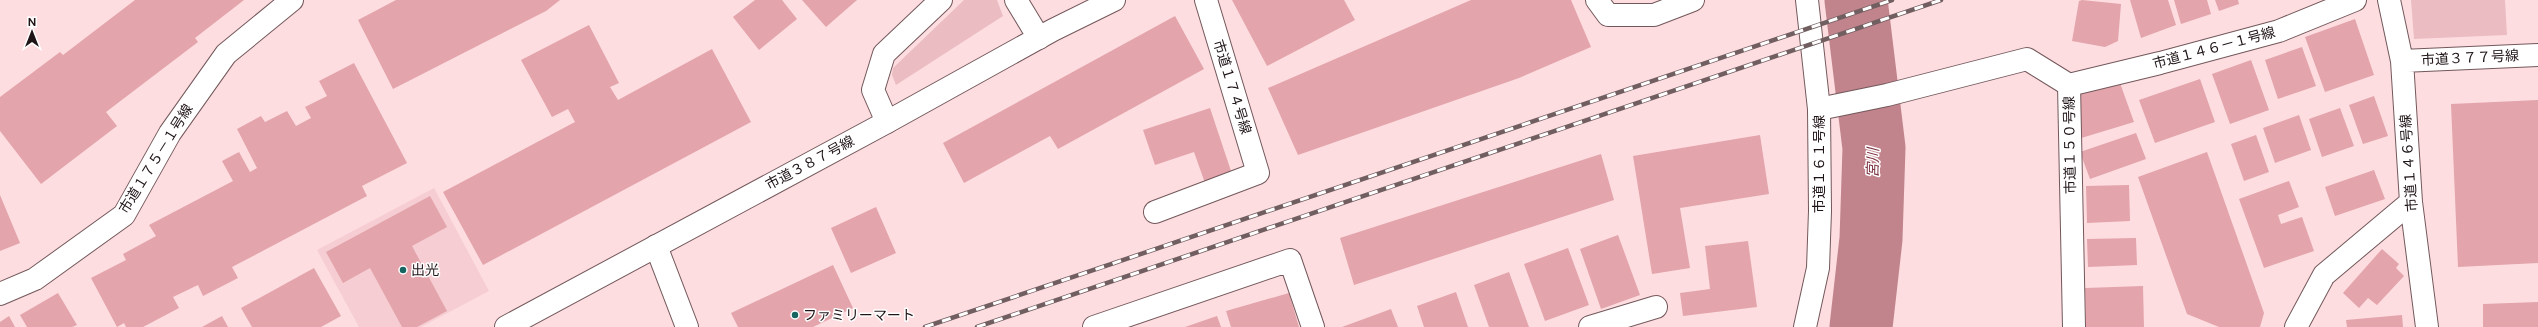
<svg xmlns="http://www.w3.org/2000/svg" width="2538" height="327" viewBox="0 0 2538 327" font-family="Figtree,'Noto Sans JP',sans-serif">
  <rect width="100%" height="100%" fill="#fddde0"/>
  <path fill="#f5cdd2" d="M434,188L489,291L421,327H359L317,250Z"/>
  <path fill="#ebbdc3" d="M964,0H997L1003,16L896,85L892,75L893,68Z
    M2411,0H2505L2507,35L2414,39Z"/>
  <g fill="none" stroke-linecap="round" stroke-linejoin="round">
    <path stroke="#c1848c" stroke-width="63" d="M1856,0L1874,148L1871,239L1861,327"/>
  </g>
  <path fill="#e3a4ac" d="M135,0H244L195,38L198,42L106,112L117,126L41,184L0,131V97L60,52L63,55Z
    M396,0H560L546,11L393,89L358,20Z
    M755,0H782L797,19L759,50L733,17Z
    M802,0H857L826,27Z
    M1232,0H1344L1355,20L1267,66Z
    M1471,0H1571L1591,47L1519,78L1298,155L1268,88Z
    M2082,0L2121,4L2118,41L2105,47L2072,41L2079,1Z
    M2130,0H2168L2176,25L2141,38Z
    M2174,0H2207L2211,14L2181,24Z
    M2215,0H2238L2239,4L2219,11Z
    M1175,16L1204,69L1058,149L1050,136L964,183L943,143Z
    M2355,19L2374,75L2325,92L2305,37Z
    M589,25L619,83L610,87L618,100L712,49L751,122L483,265L443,192L575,122L568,109L552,117L521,60Z
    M2302,47L2316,86L2278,99L2265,60Z
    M2251,60L2269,110L2230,124L2212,74Z
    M354,63L407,163L362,186L367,196L232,267L238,278L203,296L198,285L173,297L179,308L143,327H126L124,323L117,327L91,278L126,260L123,254L156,236L149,225L233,181L222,161L239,152L250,172L257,168L237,129L261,116L265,122L287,111L296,126L311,118L305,107L327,96L319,81Z
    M2200,79L2215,122L2155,143L2139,100Z
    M2120,83L2134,122L2078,139V95Z
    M2374,96L2388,136L2363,144L2349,105Z
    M2538,100V263L2458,267L2451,104Z
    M1210,108L1232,174L1205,183L1194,152L1155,165L1143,130Z
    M2340,108L2354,146L2322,157L2309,119Z
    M2299,115L2311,150L2275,163L2263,128Z
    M2136,133L2146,159L2090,179L2080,152Z
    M1760,135L1769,194L1680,208L1690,268L1652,274L1633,156Z
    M2256,135L2269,172L2244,181L2231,144Z
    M2207,152L2264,313L2260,327H2219L2187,314L2138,177Z
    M1601,154L1614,200L1354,285L1340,238Z
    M2374,170L2385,199L2335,216L2325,187Z
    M2289,181L2299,207L2278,215L2281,224L2302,217L2314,251L2264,268L2239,199Z
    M2129,185L2130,221L2087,223L2086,186Z
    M0,195L20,243L0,251Z
    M430,196L447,227L412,246L447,311L417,327H402L370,268L343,283L326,252Z
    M876,207L896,253L851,273L831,228Z
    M1618,235L1640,295L1601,309L1580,249Z
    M2136,238L2137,265L2088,267L2087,239Z
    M1748,241L1757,307L1683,316L1680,293L1710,289L1705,246Z
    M1568,248L1589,305L1545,321L1524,264Z
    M2382,249L2399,264L2396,268L2404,276L2377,305L2368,298L2359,308L2343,293Z
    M833,265L853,308L813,327H738L731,313Z
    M314,268L341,316L321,327H252L241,308Z
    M1509,272L1529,327H1489L1474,285Z
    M2143,286L2144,327H2086L2085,288Z
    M1456,292L1468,327H1424L1417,306Z
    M58,293L77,325L72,327H27L20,315Z
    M1289,293L1299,327H1231L1226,311Z
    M2538,302V327H2483V304Z
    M1391,309L1398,327H1342Z
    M2402,315L2403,327H2347L2346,320Z
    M9,316L15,327H0V322Z
    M222,316L228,327H202Z
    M1217,316L1221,327H1185Z"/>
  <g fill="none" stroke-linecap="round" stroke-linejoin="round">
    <g stroke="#73585b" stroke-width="24">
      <path id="minor" d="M1016,0L1039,38
        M1597,0L1608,15H1654L1693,0
        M2389,0L2402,61L2411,202L2427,327
        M2402,61L2538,55
        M2069,85L2160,63L2279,31L2355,0
        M1819,109L1887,95L2027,59L2069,85L2074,327
        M887,122L873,90L884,54L941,0
        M1155,212L1258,173L1206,0
        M656,246L687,327
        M0,294L35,279L124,215L170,133L226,54L292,0
        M1094,327L1290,260L1313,327
        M1590,327L1656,307
        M2296,327L2324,275L2411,202"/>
    </g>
    <g stroke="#73585b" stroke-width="24">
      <path id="tertiary" d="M506,327L887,122L1053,30L1114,0
        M1805,327L1818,268L1820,211L1819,109L1807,0"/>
    </g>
    <use href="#minor" stroke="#fff" stroke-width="22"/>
    <use href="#tertiary" stroke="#fff" stroke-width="22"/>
    <g stroke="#715e60" stroke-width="4.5">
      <path id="rail" d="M925,327L1892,0
        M977,327L1941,0"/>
    </g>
    <use href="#rail" stroke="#fff" stroke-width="3" stroke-dasharray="9" stroke-linecap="butt"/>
  </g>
  <g fill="#176561" stroke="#fff" stroke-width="1.5">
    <circle cx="403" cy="270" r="4"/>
    <circle cx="795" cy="315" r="4"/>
  </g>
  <g text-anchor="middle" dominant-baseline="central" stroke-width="3" stroke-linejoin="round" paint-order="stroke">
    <g font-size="14" fill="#1f1416" stroke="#fff">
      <text transform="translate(2214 48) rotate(-15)">市道１４６－１号線</text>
      <text transform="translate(2470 58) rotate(-3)">市道３７７号線</text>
      <text transform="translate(1232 87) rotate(73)">市道１７４号線</text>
      <text transform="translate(2070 145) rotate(-91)">市道１５０号線</text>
      <text transform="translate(156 159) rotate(-58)">市道１７５－１号線</text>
      <text transform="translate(810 163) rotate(-28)">市道３８７号線</text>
      <text transform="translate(2409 163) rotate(-94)">市道１４６号線</text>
      <text transform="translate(1819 164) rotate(-90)">市道１６１号線</text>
    </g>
    <g font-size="14" fill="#1f1416" stroke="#fff" text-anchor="start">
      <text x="411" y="270">出光</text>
      <text x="803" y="315">ファミリーマート</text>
    </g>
    <g font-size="15" font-style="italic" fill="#7c3140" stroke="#fff">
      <text transform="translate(1873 163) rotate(-89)">宮川</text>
    </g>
  </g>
  <g transform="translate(32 32)" stroke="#ffffff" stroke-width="3" paint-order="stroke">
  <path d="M0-3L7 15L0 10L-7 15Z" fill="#1f1416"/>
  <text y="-6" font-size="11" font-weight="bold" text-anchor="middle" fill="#1f1416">N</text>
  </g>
</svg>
